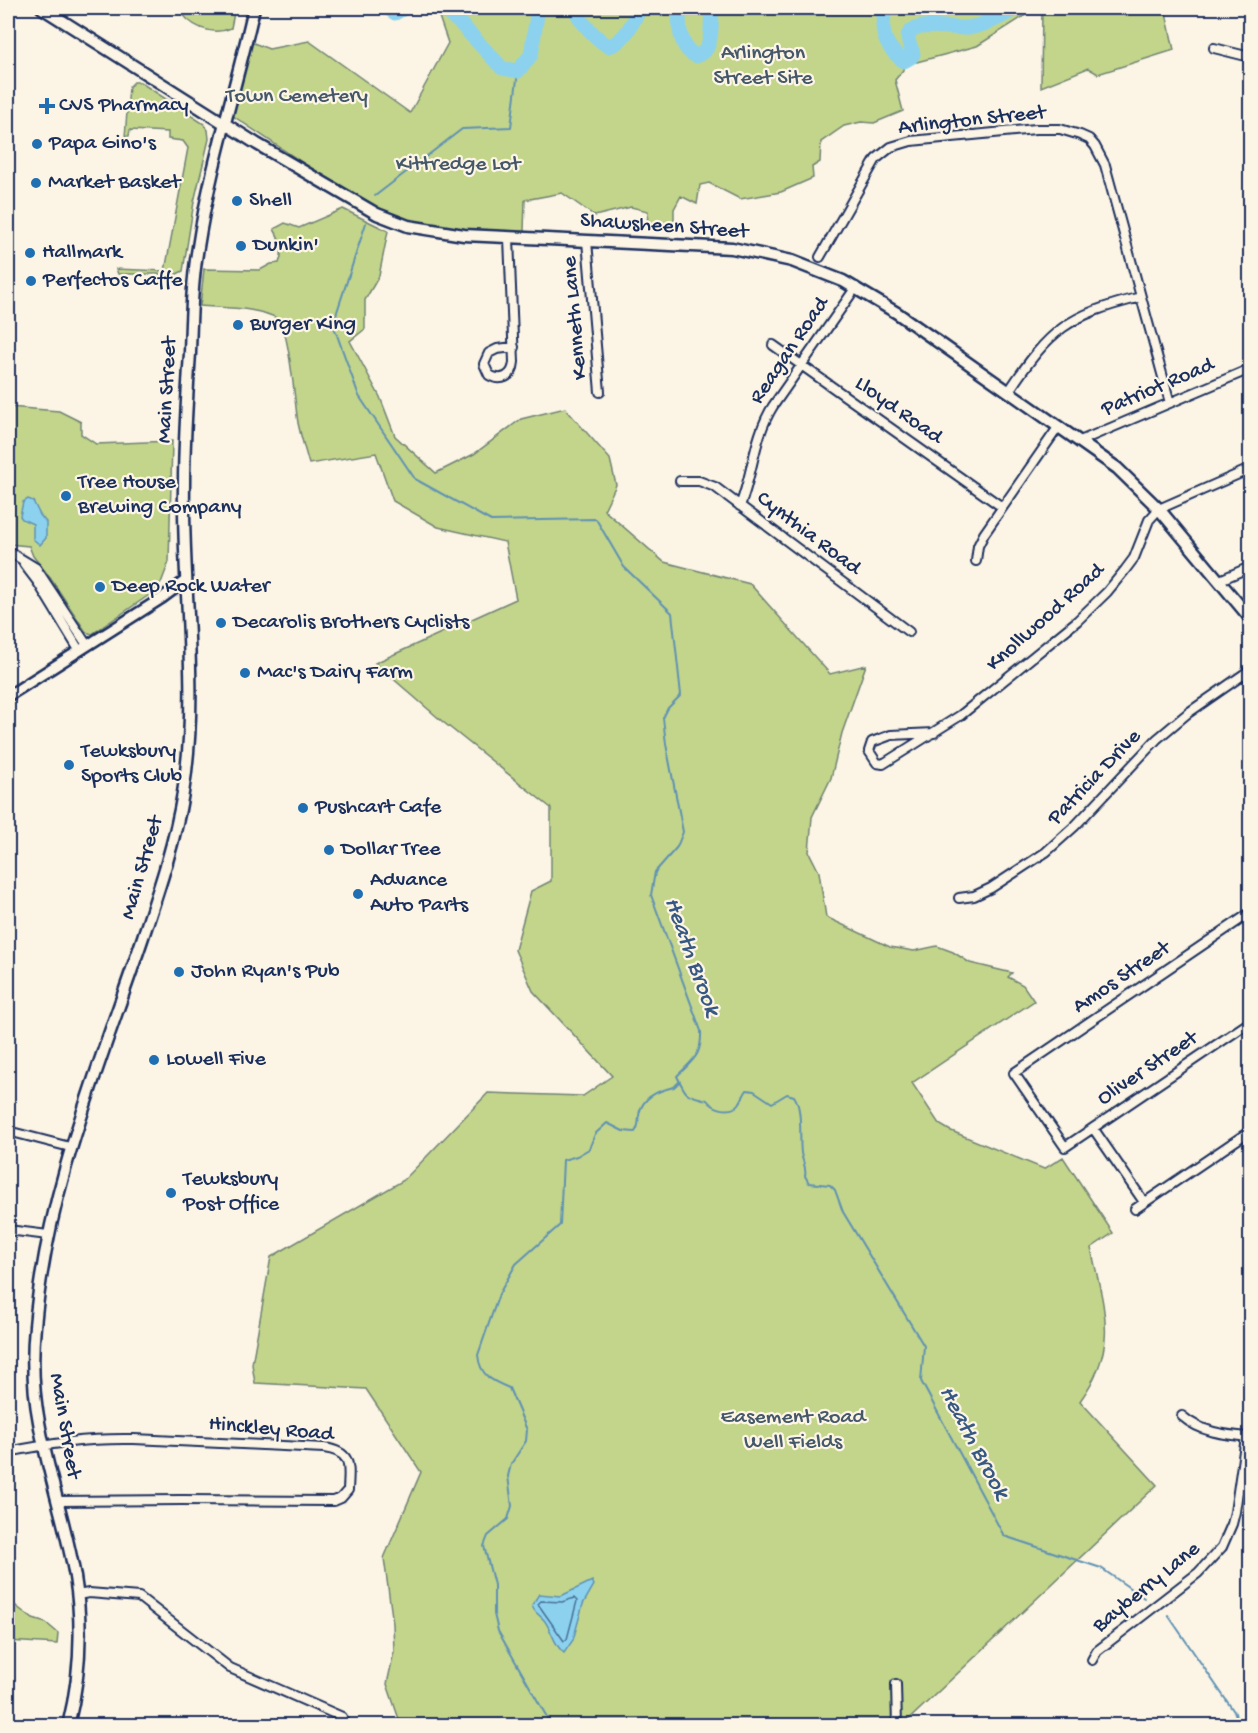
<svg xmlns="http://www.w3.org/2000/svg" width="1258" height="1733" viewBox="0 0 1258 1733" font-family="'Gochi Hand',sans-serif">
  <rect width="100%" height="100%" fill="#fcf5e5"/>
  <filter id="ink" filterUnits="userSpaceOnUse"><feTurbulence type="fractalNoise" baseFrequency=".0167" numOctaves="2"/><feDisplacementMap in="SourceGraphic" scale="12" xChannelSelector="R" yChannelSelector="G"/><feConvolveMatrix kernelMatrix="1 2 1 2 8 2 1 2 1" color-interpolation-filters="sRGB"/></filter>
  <g filter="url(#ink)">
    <path fill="#c3d58a" stroke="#6f8274" stroke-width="1.5" d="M179,8H235L231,28C212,37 188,26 179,8Z
      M436,8H1037L977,46L917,62L904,60L903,70L895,80L903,111L874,123L861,122L844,126L821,142L820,162L812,167L813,178L781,192L740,199L709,183L700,185L697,204L681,196L674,209V226L647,228L648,211L631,207L595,216L562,193L525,200L524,231L438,235L371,212L327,179L233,116L251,42L269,49L309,41L410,113L448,43Z
      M1042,8H1165L1174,50L1098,74L1088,68L1041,87Z
      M134,82H140L204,124L208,130L209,139L194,202L183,271L177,274H118L116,269L165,271L188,148L183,141L168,139V132L130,130L129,136L125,137L129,87Z
      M343,209L388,231L379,276L365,300V329L350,341L380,397L395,436L436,473L474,454L521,419L565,408L610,459L616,485L604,510L664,562L750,584L830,674L866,665L842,733L831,778L812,817L809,852L819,872L826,917L890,947L914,951L937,946L953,952L970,963L1012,973L1008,977L1023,985L1034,1001L912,1083L939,1124L949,1130L1044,1169L1063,1157L1113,1233L1091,1248C1104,1309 1120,1346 1080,1401L1157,1485L903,1725H401L387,1684L394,1652L393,1624L384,1558L421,1472L366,1389L255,1383L252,1364L271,1257L404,1180L488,1093L583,1096L612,1076L533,991L515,950L531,891L551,881V808L443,722L375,663L516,599L505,542L438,527L393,501L376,453L309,464C305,450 301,437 298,423C295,405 289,327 278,319C260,307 221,308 200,306L204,269L260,270L271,264L279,263C284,252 280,239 274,229L285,223L299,228Z
      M8,407L59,411L81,422V434L96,444L172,441L169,562L161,583L155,591L92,634L86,632L49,576L33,556L29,546L8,544Z
      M8,1600L33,1619L46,1623L58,1633L57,1644L8,1641Z"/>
    <path fill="#8cd2ee" stroke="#5f91b4" stroke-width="1.5" d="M28,499L33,501L40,515L46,522V538L40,545L33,539V524L22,519L20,516L23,502Z
      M592,1581L594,1585L583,1604L573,1640L564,1653C554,1646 552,1630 544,1620C539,1614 533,1612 532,1605L539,1594L561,1596Z"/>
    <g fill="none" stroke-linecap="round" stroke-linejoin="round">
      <path stroke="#487098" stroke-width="1.5" d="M574,1598L577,1601L567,1639L564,1641L538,1604L541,1601L562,1602Z"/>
      <path stroke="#5f91b4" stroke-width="2" d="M375,196L462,129L511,127L518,71
        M366,223L333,324L359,396L415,479L491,521L596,519L624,567L672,613L681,695L668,708L663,718L666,744L683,832L677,847L655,872L651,895L701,1031C702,1055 694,1059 677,1076C687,1097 685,1094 707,1100C714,1109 731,1114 739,1104C742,1100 744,1094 747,1090L754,1091L772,1103L787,1094L794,1096C803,1109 799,1136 801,1153C802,1161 807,1167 805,1176L809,1183L830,1185L835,1190L843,1212L924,1346L921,1381L1004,1536L1101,1568L1144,1598
        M1168,1615L1235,1713L1238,1726
        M552,1726L498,1631L494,1614V1585L484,1546L488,1536L508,1519L512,1506L508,1476L511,1464L526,1441L527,1430L509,1388C492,1381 480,1376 478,1355L499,1294L516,1264L560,1225L563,1160L577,1156L589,1149L595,1134L607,1123L623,1131L635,1132C641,1124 637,1116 641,1108C647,1094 662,1090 674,1087L679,1082"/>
      <path stroke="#8cd2ee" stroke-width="15" d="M388,8L395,13L404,8
        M441,8L459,22L502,68L518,71L531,55L538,8
        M575,8C578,20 597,39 608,46C625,43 633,21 640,8
        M680,8C678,23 679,50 697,56C715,50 710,23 712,8
        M886,8C879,30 884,47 904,61L911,57L913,54C912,48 907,42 908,36C912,20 954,29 966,28C979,27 1005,17 1014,8"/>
      <g stroke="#1b2f5e" stroke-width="12">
        <path id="minor" d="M1214,48L1250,57
          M509,238L514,362C513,377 501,382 489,375L484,364L489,353L497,349L514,347
          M587,241L600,392
          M820,257L876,159L891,147L911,141L1036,129H1060L1080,135L1089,139L1095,146L1105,165L1170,403
          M773,345L1002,507
          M1009,391C1050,329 1068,315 1141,297
          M1080,441L1250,369
          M680,481H699L715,487L909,632
          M740,506C753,473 754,436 773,406L856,287
          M8,551L36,568L87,645
          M976,561L978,546L984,534L1059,426
          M24,564L37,581L79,650
          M1220,580L1250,567
          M934,733L891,735L872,742L869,751L877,763L883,764L961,715L1077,621L1107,592L1125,570L1134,558L1149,520L1159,509L1250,469
          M959,898L974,896L991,888L1046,852L1075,826L1157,739L1188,713L1250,670
          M1250,913L1014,1073L1065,1147L1250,1022
          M1093,1128L1144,1202
          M8,1131L70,1147
          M1135,1209L1250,1131
          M8,1230L48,1235
          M1182,1416C1200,1432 1225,1435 1249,1437
          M8,1452C50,1443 91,1438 134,1439L324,1448C353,1452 349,1466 348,1490L341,1498L334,1501L181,1500L57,1501
          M77,1595L89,1593L139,1597L230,1668L342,1717L345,1726
          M1092,1660L1097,1651L1198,1573L1222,1547L1232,1524L1235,1512L1246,1437
          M896,1684L897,1726"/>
      </g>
      <g stroke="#1b2f5e" stroke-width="14">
        <path id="tertiary" d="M8,696L162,598L185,581"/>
      </g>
      <g stroke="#1b2f5e" stroke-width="15">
        <path id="secondary" d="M42,8L257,144L377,214L408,226L464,235L732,248L792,261L843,281L897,313L1117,468L1159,509L1250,618
          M68,1726C80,1678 83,1626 75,1577C66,1525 48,1474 39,1422C33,1391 32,1357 35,1326C47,1189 100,1065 143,937C159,889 175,842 183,793C200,691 182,587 184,485C184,441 187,397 190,353C191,318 192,282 198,247C210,167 236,88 254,8"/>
      </g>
      <use href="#minor" stroke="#fcf5e5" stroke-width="8"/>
      <use href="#tertiary" stroke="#fcf5e5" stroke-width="9"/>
      <use href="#secondary" stroke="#fcf5e5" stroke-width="10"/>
    </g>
  </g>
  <g fill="#1f6fb2" stroke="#fcf5e5" stroke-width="2">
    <path d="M44 97h6v6h6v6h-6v6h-6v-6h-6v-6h6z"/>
    <circle cx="37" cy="144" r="6"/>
    <circle cx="36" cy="183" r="6"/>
    <circle cx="237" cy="201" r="6"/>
    <circle cx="241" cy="246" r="6"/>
    <circle cx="30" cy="253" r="6"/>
    <circle cx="31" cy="281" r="6"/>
    <circle cx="238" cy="325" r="6"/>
    <circle cx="66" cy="496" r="6"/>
    <circle cx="100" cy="587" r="6"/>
    <circle cx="221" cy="623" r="6"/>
    <circle cx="245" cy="673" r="6"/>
    <circle cx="69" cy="765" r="6"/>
    <circle cx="303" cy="808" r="6"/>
    <circle cx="329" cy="850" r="6"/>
    <circle cx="358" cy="894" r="6"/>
    <circle cx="179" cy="972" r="6"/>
    <circle cx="154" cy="1060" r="6"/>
    <circle cx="171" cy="1193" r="6"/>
  </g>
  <g text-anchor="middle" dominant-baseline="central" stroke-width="4.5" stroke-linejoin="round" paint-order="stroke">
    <g font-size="22" fill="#455869" stroke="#fcf5e5">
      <text x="763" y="54">Arlington<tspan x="763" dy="25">Street Site</tspan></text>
      <text x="297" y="97">Town Cemetery</text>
      <text x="458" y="165">Kittredge Lot</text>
      <text x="793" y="1418">Easement Road<tspan x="793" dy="25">Well Fields</tspan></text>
    </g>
    <g font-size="22" fill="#1b2f5e" stroke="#fcf5e5" text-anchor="start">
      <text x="59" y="106">CVS Pharmacy</text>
      <text x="49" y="144">Papa Gino's</text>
      <text x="48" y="183">Market Basket</text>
      <text x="249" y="201">Shell</text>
      <text x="253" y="246">Dunkin'</text>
      <text x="42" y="253">Hallmark</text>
      <text x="43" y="281">Perfectos Caffe</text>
      <text x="250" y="325">Burger King</text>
      <text x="78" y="483">Tree House<tspan x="78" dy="25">Brewing Company</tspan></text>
      <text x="112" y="587">Deep Rock Water</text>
      <text x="233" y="623">Decarolis Brothers Cyclists</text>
      <text x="257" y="673">Mac's Dairy Farm</text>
      <text x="81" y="752">Tewksbury<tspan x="81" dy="25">Sports Club</tspan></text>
      <text x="315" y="808">Pushcart Cafe</text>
      <text x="341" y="850">Dollar Tree</text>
      <text x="370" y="881">Advance<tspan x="370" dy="25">Auto Parts</tspan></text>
      <text x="191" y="972">John Ryan's Pub</text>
      <text x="166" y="1060">Lowell Five</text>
      <text x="183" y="1180">Tewksbury<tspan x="183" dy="25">Post Office</tspan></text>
    </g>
    <g font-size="22" fill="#1b2f5e" stroke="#fcf5e5">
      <text transform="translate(972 121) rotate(-6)">Arlington Street</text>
      <text transform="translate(664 227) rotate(4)">Shawsheen Street</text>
      <text transform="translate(576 318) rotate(-95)">Kenneth Lane</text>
      <text transform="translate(790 351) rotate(-56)">Reagan Road</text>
      <text transform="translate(1158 388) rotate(-23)">Patriot Road</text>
      <text transform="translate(168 390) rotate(-87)">Main Street</text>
      <text transform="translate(898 411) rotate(35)">Lloyd Road</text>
      <text transform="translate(808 534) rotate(37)">Cynthia Road</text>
      <text transform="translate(1046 618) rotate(-42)">Knollwood Road</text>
      <text transform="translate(1095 778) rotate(-46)">Patricia Drive</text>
      <text transform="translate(143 868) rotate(-74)">Main Street</text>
      <text transform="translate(1122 978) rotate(-34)">Amos Street</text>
      <text transform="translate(1148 1069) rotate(-34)">Oliver Street</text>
      <text transform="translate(64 1426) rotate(80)">Main Street</text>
      <text transform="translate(271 1430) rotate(5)">Hinckley Road</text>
      <text transform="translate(1147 1588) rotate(-39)">Bayberry Lane</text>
    </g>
    <g font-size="24" font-style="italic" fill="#375882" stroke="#fcf5e5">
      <text transform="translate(691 957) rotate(70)">Heath Brook</text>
      <text transform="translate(973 1443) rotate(62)">Heath Brook</text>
    </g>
  </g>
  <rect width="1258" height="1733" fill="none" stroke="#fcf5e5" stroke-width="30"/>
  <rect x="15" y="15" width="1228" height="1703" fill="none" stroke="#1b2f5e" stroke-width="2" filter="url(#ink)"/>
</svg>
